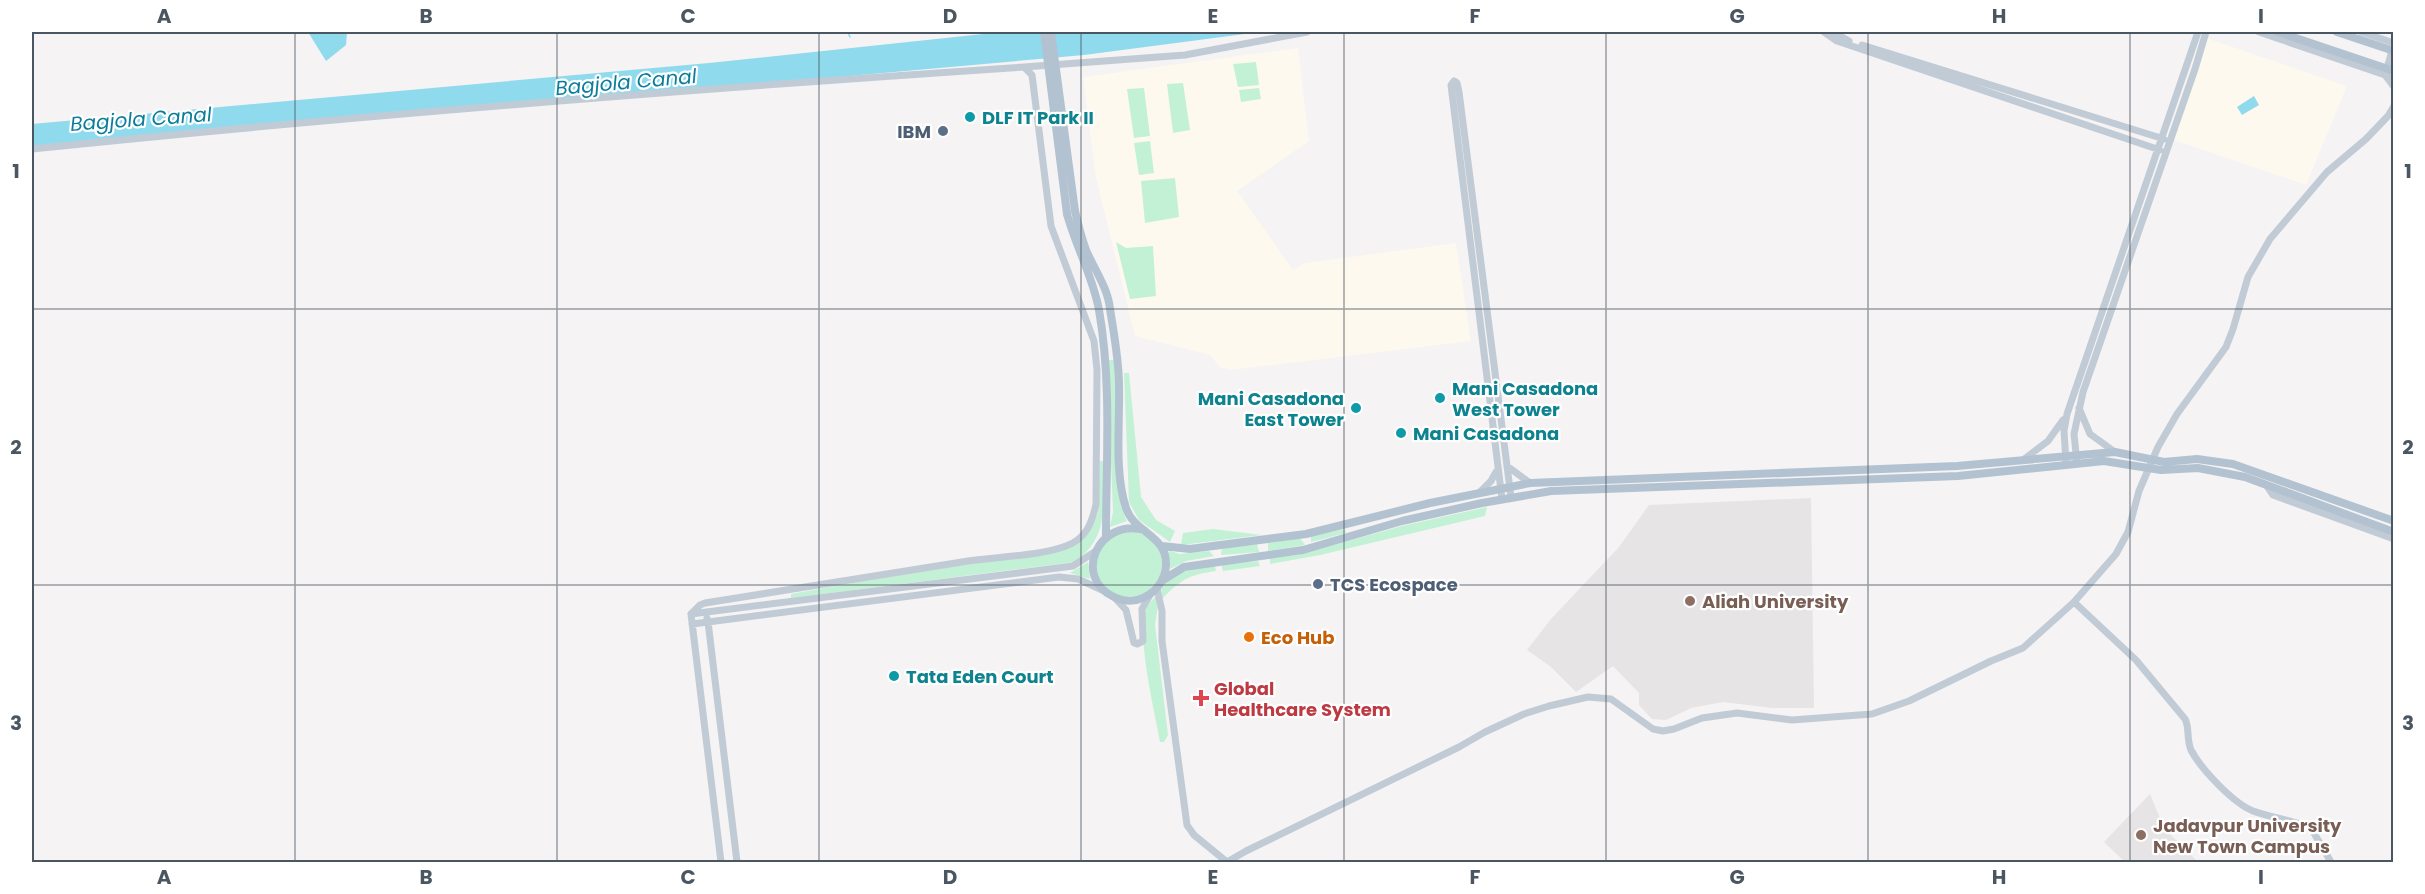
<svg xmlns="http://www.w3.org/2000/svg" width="2425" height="894" viewBox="0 0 2425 894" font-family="Poppins,sans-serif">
  <rect width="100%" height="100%" fill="#f5f3f3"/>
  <path fill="#fdf9ef" d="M2206,38L2347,86L2306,185L2171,139Z
    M1298,48L1309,141L1237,191L1293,270L1305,263L1456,243L1471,341L1231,370L1220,367L1210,355L1135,336L1096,178L1083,77Z"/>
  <path fill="#e6e4e5" d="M1811,498L1814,708H1772L1723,702L1691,708L1666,720L1652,719L1639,705V693L1613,666L1576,692L1551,667L1527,650L1551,619L1619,547L1649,505Z
    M2150,794L2164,828L2197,861L2227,862H2125L2104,842Z"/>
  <path fill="#c3f1d5" d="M1256,62L1259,85L1238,87L1233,64Z
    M1183,83L1190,130L1173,133L1167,84Z
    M1144,88L1150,136L1134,138L1127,89Z
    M1259,88L1261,99L1241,102L1239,90Z
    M1150,141L1154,173L1139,175L1134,143Z
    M1175,178L1179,217L1145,223L1141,181Z
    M1116,242L1126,248L1153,246L1156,296L1130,299Z
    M1107,360H1114C1117,395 1111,495 1127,521L1110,527L1113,512Z
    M1124,373H1129L1141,497L1156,520L1175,531L1170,542L1139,520L1129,502Z
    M1100,461H1103C1103,500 1111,538 1074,562L791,598V594L891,576L1057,551L1082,538L1092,527L1098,513Z
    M1487,507L1485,516L1320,555L1270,564V558L1298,555L1402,526Z
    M1213,529L1262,535L1181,545L1183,533Z
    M1345,529L1346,533L1311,542V536Z
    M1096 564a33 33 0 1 1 66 0a33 33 0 1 1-66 0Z
    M1300,538L1305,545L1268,551V543Z
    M1257,544L1259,552L1221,555L1222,548Z
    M1170,551L1180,554L1209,551L1214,556L1186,561L1170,569L1168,552Z
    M1258,561L1260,566L1223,571L1221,564Z
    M1088,562L1090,579L1070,573Z
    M1215,566L1216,571C1189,575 1181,579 1162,599C1155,571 1197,568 1215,566Z
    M1157,595L1158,605L1155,625L1168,735L1164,742H1160C1154,709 1139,646 1144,615C1146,607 1151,601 1157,595Z"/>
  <path fill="#90daee" d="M308,32H347L346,45L326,61Z
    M1002,32H1260L1084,55L32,149V124L709,63Z
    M2254,96L2259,105L2242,115L2237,107Z"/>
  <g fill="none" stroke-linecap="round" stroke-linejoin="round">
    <path stroke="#90daee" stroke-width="1.5" d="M848,32L850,37"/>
    <path stroke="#c1cbd6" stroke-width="7" d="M1824,32L1837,41L2160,150
      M1833,32L1849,41
      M2259,32L2394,78
      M2361,32L2394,43
      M1862,45L2164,139
      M2392,51L2385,75L2394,87
      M1024,67L1185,55L1307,32
      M32,149C361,115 693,89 1024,67L1032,75L1051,226L1094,341L1097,370L1096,504C1092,523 1086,539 1066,546C1040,556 992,557 962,562C876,575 791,590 705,603L700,605L691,614
      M2079,408L2090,434L2115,452
      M2023,460L2048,441L2063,420
      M2066,462L2064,431L2067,414L2198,32
      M2077,463L2074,434L2083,392L2195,69L2206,32
      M1507,466L1530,483
      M2267,486L2273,495L2394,539
      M1479,493L1491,481L1496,472
      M1502,499L1451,85L1454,81L1457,83L1459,92L1511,497
      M1157,589L1162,611V641L1187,825L1194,835L1227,862
      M1114,597L1126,610L1134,643L1137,644L1143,641L1142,609L1150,595
      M2074,602L2136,660L2185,719C2190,728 2186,738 2191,750C2201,769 2233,803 2253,811C2272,818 2293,820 2311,828L2331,862
      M692,624L708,622L707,618
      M721,862L691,614L1073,566L1096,551
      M737,862L708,622L1059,577L1078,579L1102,590
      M1227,862L1246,851L1459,747L1485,732L1524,714L1549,706L1588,697L1611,699L1653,729L1663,731L1674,729L1702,718L1737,713L1792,720L1872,714L1909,701L1991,661L2023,648L2074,602L2116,554L2128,532L2139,491L2158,447L2177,414L2226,347L2233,329L2248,277L2270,239L2327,172L2366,139L2388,116L2394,106"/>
    <path stroke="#b3c2d1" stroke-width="8" d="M2278,32L2394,71
      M2337,32L2394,51
      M1075,211C1078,224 1081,237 1086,250C1094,269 1108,288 1110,309C1114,334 1119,360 1119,386C1120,424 1114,472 1126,508C1134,533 1167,535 1166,565C1165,590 1138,609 1114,597C1072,577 1098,518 1144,530
      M1067,214C1076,247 1093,277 1099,310C1112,384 1106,461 1106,536
      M1162,546L1190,549L1306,534L1430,503L1530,483L1957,466L2115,452L2164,462L2197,459L2233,464L2394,521
      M1163,580L1184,567L1303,550L1402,521L1482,503L1551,491L1958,476L2104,461L2161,470L2198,468L2245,477L2394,532"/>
    <path stroke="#b3c2d1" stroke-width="8" d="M1044,32L1067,214
      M1051,32L1075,211"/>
  </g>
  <path fill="none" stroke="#4a5661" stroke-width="1.5" stroke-opacity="0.55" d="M295,32V862M557,32V862M819,32V862M1081,32V862M1344,32V862M1606,32V862M1868,32V862M2130,32V862M32,309H2394M32,585H2394"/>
  <g fill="#0f9aa8" stroke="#fff" stroke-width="2">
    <circle cx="970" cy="117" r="6"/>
    <circle cx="1440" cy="398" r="6"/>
    <circle cx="1356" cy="408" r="6"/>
    <circle cx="1401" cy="433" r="6"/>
    <circle cx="894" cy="676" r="6"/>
  </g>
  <g fill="#5c6f8a" stroke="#fff" stroke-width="2">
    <circle cx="943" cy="131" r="6"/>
    <circle cx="1318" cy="584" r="6"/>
  </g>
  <g fill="#8d6e63" stroke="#fff" stroke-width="2">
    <circle cx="1690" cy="601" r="6"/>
    <circle cx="2141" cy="835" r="6"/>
  </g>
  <circle fill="#e8710a" stroke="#fff" stroke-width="2" cx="1249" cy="637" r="6"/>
  <path fill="#e0444e" stroke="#fff" stroke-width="2" d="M1198 689h6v6h6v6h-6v6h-6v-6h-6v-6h6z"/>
  <g text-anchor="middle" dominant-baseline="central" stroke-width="4.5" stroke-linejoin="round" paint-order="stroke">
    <g font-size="18" font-weight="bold" fill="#0d838f" stroke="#fff" text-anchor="start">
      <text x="982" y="117">DLF IT Park II</text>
      <text x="1452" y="388">Mani Casadona<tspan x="1452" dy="21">West Tower</tspan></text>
      <text x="1344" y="398" text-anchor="end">Mani Casadona<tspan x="1344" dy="21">East Tower</tspan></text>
      <text x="1413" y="433">Mani Casadona</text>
      <text x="906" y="676">Tata Eden Court</text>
    </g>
    <g font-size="18" font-weight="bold" fill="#4e5e75" stroke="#fff" text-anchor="end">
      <text x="931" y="131">IBM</text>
      <text x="1330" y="584" text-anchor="start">TCS Ecospace</text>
    </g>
    <g font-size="18" font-weight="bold" fill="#785e54" stroke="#fff" text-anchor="start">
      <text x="1702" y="601">Aliah University</text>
      <text x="2153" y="825">Jadavpur University<tspan x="2153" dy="21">New Town Campus</tspan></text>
    </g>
    <g font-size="18" font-weight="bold" fill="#c56008" stroke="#fff" text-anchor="start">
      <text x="1261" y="637">Eco Hub</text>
    </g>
    <g font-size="18" font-weight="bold" fill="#be3a42" stroke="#fff" text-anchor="start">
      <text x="1214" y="688">Global<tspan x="1214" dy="21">Healthcare System</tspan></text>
    </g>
    <g font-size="20" font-style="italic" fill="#0c7c9b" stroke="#fff">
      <text transform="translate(626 82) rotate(-5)">Bagjola Canal</text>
      <text transform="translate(141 119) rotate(-4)">Bagjola Canal</text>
    </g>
  </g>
  <rect width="2425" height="894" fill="none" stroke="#ffffff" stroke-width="66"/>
  <rect x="33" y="33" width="2359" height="828" fill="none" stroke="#4a5661" stroke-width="2"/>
  <g font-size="20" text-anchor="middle" font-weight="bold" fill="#4a5661">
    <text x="164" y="23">A</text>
    <text x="426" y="23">B</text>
    <text x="688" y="23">C</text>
    <text x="950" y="23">D</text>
    <text x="1213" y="23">E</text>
    <text x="1475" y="23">F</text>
    <text x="1737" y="23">G</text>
    <text x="1999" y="23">H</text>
    <text x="2261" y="23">I</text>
    <text x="16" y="178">1</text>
    <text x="2408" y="178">1</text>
    <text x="16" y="454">2</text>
    <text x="2408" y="454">2</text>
    <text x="16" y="730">3</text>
    <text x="2408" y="730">3</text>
    <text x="164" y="884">A</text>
    <text x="426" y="884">B</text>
    <text x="688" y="884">C</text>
    <text x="950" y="884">D</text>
    <text x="1213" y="884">E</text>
    <text x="1475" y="884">F</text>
    <text x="1737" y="884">G</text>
    <text x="1999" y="884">H</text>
    <text x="2261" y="884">I</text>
  </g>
</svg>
